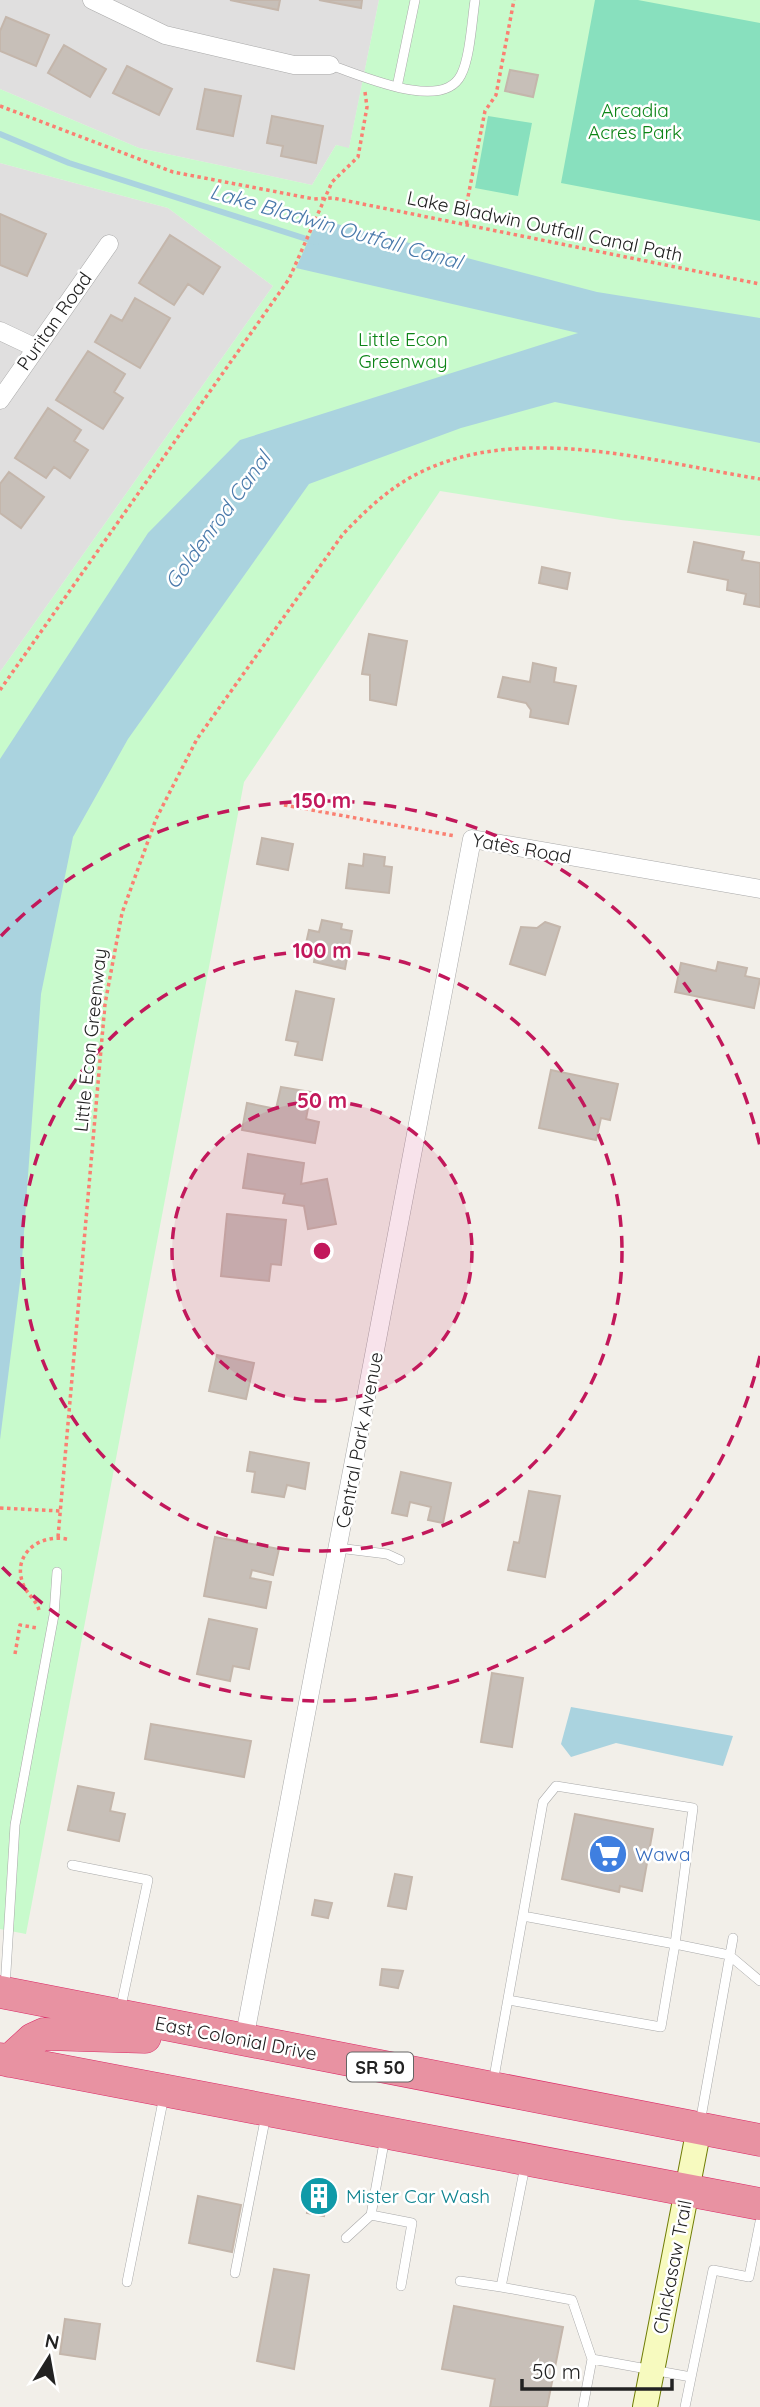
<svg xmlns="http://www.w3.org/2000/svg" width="760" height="2407" viewBox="0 0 760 2407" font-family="Quicksand,sans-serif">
  <rect width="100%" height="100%" fill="#f2efe9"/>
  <path fill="#e0dfdf" d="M0,0H379L349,149L336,145L312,185L139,148L0,89Z
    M0,163L168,208L273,286L0,672Z"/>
  <path fill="#c8facc" d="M379,0H760V536L621,520L440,491L244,782L26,1934L0,1929V672L273,286L168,208L0,163V89L139,148L312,185L336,145L349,148Z"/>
  <path fill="#88e0be" d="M595,0H638L760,23V221L561,183Z
    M488,116L532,123L518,196L475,188Z"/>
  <path fill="#aad3df" d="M318,219L597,292L760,318V443L555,402L461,428L309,484L128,739L73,837L41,994L21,1274L0,1440V759L148,533L240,440L578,333L296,268Z
    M571,1707L733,1736L723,1766L616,1743L571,1757L561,1744Z"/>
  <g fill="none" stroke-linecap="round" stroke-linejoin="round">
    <path stroke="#aad3df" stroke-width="6" d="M0,134L69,163L316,242"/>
  </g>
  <path fill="#c7bfb8" stroke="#c4b6ab" stroke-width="2" d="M230,0H280L278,10Z
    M319,0H362L361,8Z
    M6,17L49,35L36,66L0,51V31Z
    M64,45L106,69L90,97L48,73Z
    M127,66L172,89L159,115L113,93Z
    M510,70L538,75L533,97L505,91Z
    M205,89L241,96L233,136L197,129Z
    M272,116L323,126L316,163L281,156L283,146L267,143Z
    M0,214L46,234L27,276L0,265Z
    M170,235L220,267L203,294L188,284L174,305L139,283Z
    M135,298L170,318L140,368L95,342L111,315L122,321Z
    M88,351L125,374L114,392L123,398L103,429L56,400Z
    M48,408L81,430L74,441L88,450L70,478L54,467L46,478L15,458Z
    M9,472L44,497L21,528L0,513V484Z
    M694,542L744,552L742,560L760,563V607L744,604L746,594L727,590L728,580L688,572Z
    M542,567L570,573L567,589L539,583Z
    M369,634L407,641L396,705L370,700V675L362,674Z
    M533,663L556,668L554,682L576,686L568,724L530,717L531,710L526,703L498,697L503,677L530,682Z
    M262,838L293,844L288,870L257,864Z
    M364,854L385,857L384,866L392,867L389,893L346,888L349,864L363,866Z
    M322,920L342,924L341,929L352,931L345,969L314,962L316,950L305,948L309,930L319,932Z
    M545,922L560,927L545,975L510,964L521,927L537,928Z
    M718,962L747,968L745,976L760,979L754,1008L675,992L681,963L716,971Z
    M296,991L334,999L322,1060L295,1055L298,1042L286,1040Z
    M551,1070L618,1084L610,1120L601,1118L596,1140L539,1128Z
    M281,1087L311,1092L306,1119L319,1122L315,1143L242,1130L247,1103L276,1109Z
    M248,1154L304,1163L301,1184L327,1179L336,1224L308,1229L304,1206L283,1203L285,1194L243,1188Z
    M227,1214L286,1220L281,1265L271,1264L269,1281L221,1276Z
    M217,1355L254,1363L246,1399L209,1391Z
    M250,1452L309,1463L305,1489L287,1485L284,1497L252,1492L255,1472L247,1471Z
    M401,1472L451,1483L443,1523L428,1520L431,1507L410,1502L407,1516L392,1513Z
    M529,1491L560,1496L545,1577L508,1570L514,1542L519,1543Z
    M215,1537L279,1549L273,1575L252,1570L250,1578L271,1582L266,1608L204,1596Z
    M209,1619L257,1629L249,1669L233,1666L230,1681L197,1674Z
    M492,1673L523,1678L512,1747L481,1742Z
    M151,1724L251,1741L244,1777L145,1759Z
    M78,1786L114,1793L110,1811L125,1814L119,1841L68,1830Z
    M575,1814L653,1829L642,1891L620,1886L619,1892L562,1879Z
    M395,1874L412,1877L406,1909L388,1906Z
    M315,1900L332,1903L328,1918L312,1915Z
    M382,1969L403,1971L398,1988L380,1985Z
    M312,2186L329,2189L324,2216L307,2213Z
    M198,2196L241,2205L232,2252L189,2243Z
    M274,2269L309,2275L294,2369L257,2361Z
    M454,2306L563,2327L547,2407H490L495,2379L442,2369Z
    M65,2319L100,2324L95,2359L60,2354Z"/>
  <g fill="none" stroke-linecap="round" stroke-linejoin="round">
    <g stroke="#a9a9a9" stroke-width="10">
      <path id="lane" d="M330,65C359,74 442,113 461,75C470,58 472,20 475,0
        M397,87L415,0
        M338,1548L387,1554L400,1560
        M72,1865L148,1880L120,2011
        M5,1988L15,1825L54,1615L57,1572
        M508,2000L661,2027L675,1944L523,1916
        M493,2083L543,1802L556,1786L693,1808L675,1944L729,1955L760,1981
        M700,2123L733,1938
        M525,2166L501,2287L572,2300L592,2359L691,2377
        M371,2215L412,2223L401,2286
        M346,2238L371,2215L385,2137
        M235,2273L266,2115
        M460,2281L501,2287
        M127,2282L164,2096
        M583,2407L592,2359
        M685,2407L713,2270L749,2277L760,2222"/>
    </g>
    <g stroke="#a9a9a9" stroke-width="19">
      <path id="street" d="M92,0L165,35L294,65H330
        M0,331L34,347
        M0,400L109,244
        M244,2040L472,839L760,889"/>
    </g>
    <g stroke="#707d05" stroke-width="26">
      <path id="secondary" d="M645,2407L699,2128"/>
    </g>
    <g stroke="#dc2a67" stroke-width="33">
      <path id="highway" d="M0,1992L760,2140
        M0,2059L760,2204
        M9,2061L33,2039L44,2034L145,2037"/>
    </g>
    <path stroke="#fa8072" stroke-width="3.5" stroke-dasharray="3.5 3.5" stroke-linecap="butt" d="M0,106L173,172L314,199L333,198L760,284
      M467,224L465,212L485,111L496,95L514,0
      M0,690L289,279L332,182L358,157L367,107L365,92
      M284,805L455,836
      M0,1508L60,1511
      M58,1537L105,1004L122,913L156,819L197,739L343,534C367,509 391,486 423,471C524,423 655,462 760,479
      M39,1610C36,1599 25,1593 22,1581C13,1551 44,1532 70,1540
      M15,1654L20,1625L37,1628"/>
    <use href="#lane" stroke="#fff" stroke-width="9"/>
    <use href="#street" stroke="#fff" stroke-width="18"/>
    <use href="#secondary" stroke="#f7fabf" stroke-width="24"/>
    <use href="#highway" stroke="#e892a2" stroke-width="32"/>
  </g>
  <circle cx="322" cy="1251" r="150" fill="#c2185b" fill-opacity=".12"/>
  <g fill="none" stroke="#c2185b" stroke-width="3.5" stroke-dasharray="12 9">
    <circle cx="322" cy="1251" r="150"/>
    <circle cx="322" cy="1251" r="300"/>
    <path d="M760 1356A450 450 0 0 1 1 1566M1 936A450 450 0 0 1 760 1146"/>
  </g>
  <defs>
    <g id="supermarket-disc" transform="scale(2.0125)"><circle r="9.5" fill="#3f7fe0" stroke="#fff"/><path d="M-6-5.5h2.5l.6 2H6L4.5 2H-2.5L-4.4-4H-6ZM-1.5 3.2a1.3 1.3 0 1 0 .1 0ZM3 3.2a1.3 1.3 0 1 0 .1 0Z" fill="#fff"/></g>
    <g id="building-disc" transform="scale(2.0125)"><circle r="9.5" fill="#0f9aa8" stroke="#fff"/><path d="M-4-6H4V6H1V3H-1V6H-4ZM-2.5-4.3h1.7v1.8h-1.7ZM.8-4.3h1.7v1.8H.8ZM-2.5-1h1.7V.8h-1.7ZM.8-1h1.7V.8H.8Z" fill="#fff"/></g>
  </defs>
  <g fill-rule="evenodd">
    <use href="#supermarket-disc" x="608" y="1854"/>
    <use href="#building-disc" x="319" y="2196"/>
  </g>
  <g text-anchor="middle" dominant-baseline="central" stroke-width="5" stroke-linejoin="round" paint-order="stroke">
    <rect fill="#fff" stroke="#646464" stroke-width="2" x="347" y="2052.5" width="66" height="29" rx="5"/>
    <g font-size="18" font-weight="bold" fill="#222">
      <text x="380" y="2067">SR 50</text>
    </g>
    <g font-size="19" fill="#0c8416" stroke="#fff">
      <text x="635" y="110">Arcadia<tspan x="635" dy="22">Acres Park</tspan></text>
      <text x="403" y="339">Little Econ<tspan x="403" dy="22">Greenway</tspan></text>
    </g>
    <g font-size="19" fill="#222" stroke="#fff">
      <text transform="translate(545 226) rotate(12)">Lake Bladwin Outfall Canal Path</text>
      <text transform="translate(54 321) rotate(-55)">Puritan Road</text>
      <text transform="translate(522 848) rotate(10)">Yates Road</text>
      <text transform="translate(90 1040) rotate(-84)">Little Econ Greenway</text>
      <text transform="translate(359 1440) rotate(-79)">Central Park Avenue</text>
      <text transform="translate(236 2038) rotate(11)">East Colonial Drive</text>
      <text transform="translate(672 2267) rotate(-79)">Chickasaw Trail</text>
    </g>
    <g font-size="19" fill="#366cbe" stroke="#fff" text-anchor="start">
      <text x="635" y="1854">Wawa</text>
    </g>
    <g font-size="19" fill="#0d838f" stroke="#fff" text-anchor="start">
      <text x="346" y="2196">Mister Car Wash</text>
    </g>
    <g font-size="21" font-style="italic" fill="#4a7aab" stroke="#fff">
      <text transform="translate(336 226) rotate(16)">Lake Bladwin Outfall Canal</text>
      <text transform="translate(217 520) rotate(-54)">Goldenrod Canal</text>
    </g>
  </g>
  <circle cx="322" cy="1251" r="10" fill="#c2185b" stroke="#fff" stroke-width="3.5"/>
  <g font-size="21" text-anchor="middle" font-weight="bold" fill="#c2185b" stroke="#fff" stroke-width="5" stroke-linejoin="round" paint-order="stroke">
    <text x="322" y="808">150 m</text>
    <text x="322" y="958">100 m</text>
    <text x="322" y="1108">50 m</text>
  </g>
  <g transform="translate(49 2358) rotate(11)" stroke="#ffffff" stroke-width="5" paint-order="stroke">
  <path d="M0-5L12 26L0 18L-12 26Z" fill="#222222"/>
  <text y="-10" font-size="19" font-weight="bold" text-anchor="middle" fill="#222222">N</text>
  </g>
  <path d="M522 2379v10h150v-10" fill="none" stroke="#222222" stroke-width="3.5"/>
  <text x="532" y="2379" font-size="21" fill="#222222" stroke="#ffffff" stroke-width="5" paint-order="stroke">50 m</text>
</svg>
